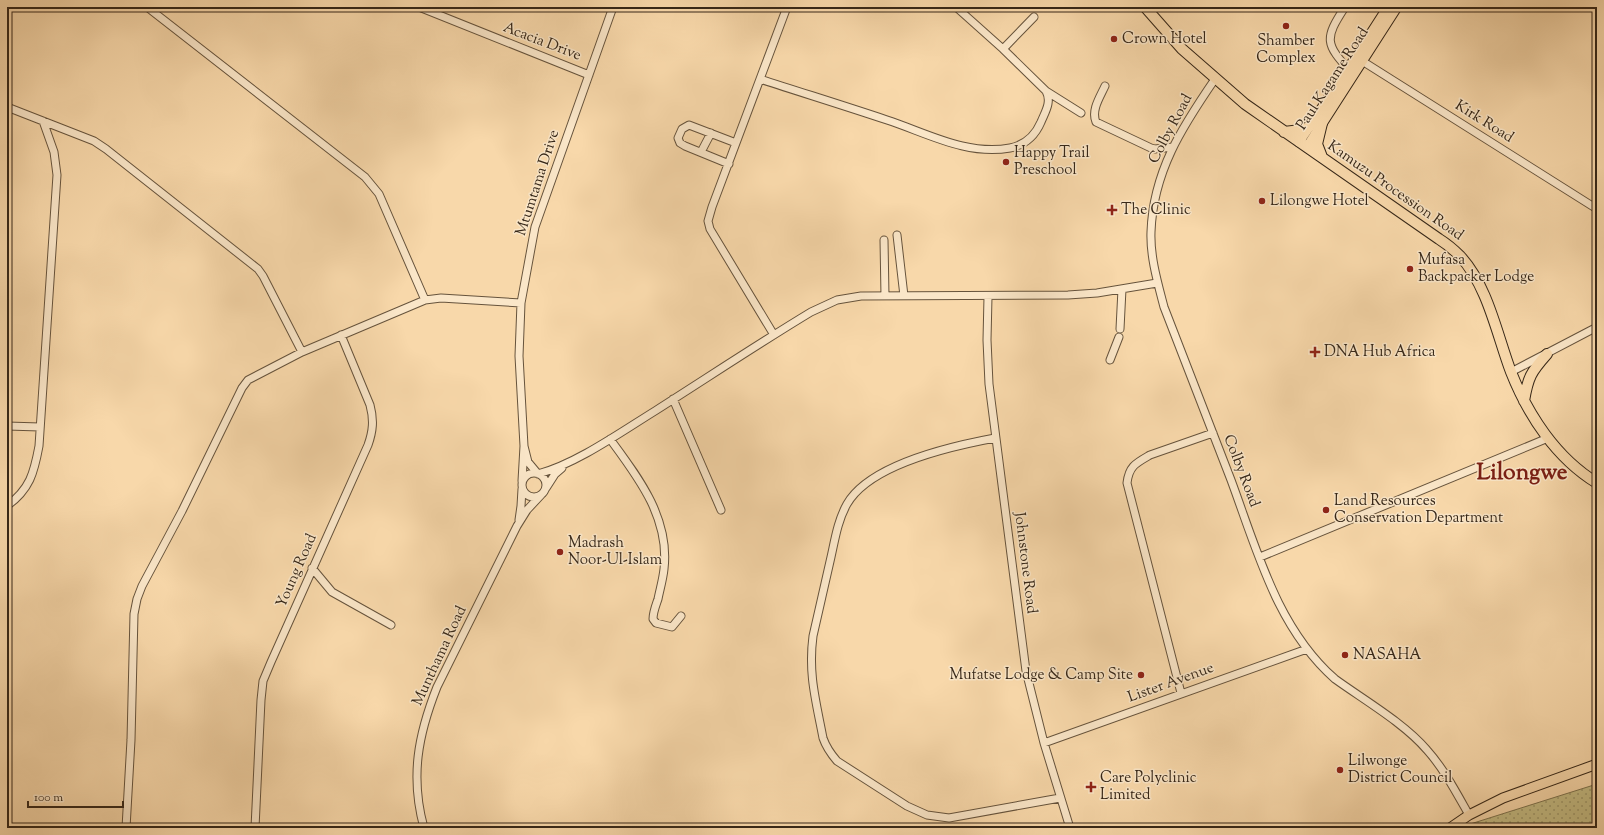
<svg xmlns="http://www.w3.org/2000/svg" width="1604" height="835" viewBox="0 0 1604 835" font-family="'Sorts Mill Goudy',serif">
  <defs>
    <pattern id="grass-dots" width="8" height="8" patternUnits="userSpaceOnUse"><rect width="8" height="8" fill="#c4bc84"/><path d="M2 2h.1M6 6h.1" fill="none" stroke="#a0996b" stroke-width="1.8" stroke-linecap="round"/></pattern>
  </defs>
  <rect width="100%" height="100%" fill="#f8d8aa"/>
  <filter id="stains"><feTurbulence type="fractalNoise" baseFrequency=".005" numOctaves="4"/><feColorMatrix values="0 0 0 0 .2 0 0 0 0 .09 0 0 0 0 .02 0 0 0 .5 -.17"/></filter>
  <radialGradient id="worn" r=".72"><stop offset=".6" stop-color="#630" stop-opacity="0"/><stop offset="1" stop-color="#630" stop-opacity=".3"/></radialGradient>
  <path fill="url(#grass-dots)" stroke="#7d724e" d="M1597,784V828H1462L1464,826Z"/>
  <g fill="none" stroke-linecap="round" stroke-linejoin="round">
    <g stroke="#66533c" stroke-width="9">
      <path id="minor" d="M147,7L365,177L379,194L425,300
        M419,7L589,75
        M1345,7C1324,39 1325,44 1351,72
        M1003,49L1034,17
        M1359,59L1597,209
        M760,79C803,93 845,106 887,120C927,133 967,156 1010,148C1025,145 1035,136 1041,122C1045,112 1052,102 1046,91L1003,49L956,7
        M1215,79C1182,127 1153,172 1151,232C1150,257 1158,284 1164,307C1186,365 1209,422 1231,480C1257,550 1277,628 1335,679C1364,700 1404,723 1427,750C1444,769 1456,792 1469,815
        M1105,86C1100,97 1091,110 1096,122L1151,148L1155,149L1173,147
        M1046,91L1081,113
        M7,107L94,141L106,149L258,269L263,276L302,352
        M701,152L711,133
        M729,164L685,146L680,143L678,138L682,129L689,125L736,143
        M897,235L904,296
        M884,240L885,296
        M988,297L987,340L989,384L1026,671L1044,743L1070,828
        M1120,329L1122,289
        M774,335L710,229L708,221L712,207L787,7
        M1110,360L1119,337
        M1511,372L1597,327
        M673,399L721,510
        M7,426L40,427
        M995,438C952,446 870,464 847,504C838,520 835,539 831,557C825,583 819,610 813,636C808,674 816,701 823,738C826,747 831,754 837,761L907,806L927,815L949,818L1060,798
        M610,439C638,477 670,518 664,569C663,579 660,589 658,599C656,605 653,612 653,619L656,623L672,627L681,616
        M524,446L528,462L538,474C576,464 621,432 655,411C707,378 758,344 811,312L837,300L861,296L1068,295L1097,293L1157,283
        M522 485a12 12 0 1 1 24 0a12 12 0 1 1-24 0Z
        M522,481L524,446L519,356L521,303L535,227L613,7
        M546,488L555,474L562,468
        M7,506C30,489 34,473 39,446L57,175L54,152L43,121
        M519,520L521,506L522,489
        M1260,557L1548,438
        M312,568L332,592L391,625
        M1181,693L1127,483C1129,466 1136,463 1150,455L1213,433
        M1044,743L1307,649
        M126,828L131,740L134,614L137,599L142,586L182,511L242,388L248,380L302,352L425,300L441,298L521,303
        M255,828L261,700L263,681L271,662L368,445C373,431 374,420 370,405L341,335
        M424,828C410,777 418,735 437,687L517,526L527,510L541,495"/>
    </g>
    <g stroke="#362718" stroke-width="11">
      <path id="major" d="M1299,142L1348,69L1388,7
        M1307,147L1397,7
        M1450,828L1469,815L1503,798L1597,764"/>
    </g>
    <g stroke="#362718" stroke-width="12">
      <path id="highway" d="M1145,7L1182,49L1245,104L1439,239C1447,244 1454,250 1460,256C1488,286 1497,335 1511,372C1528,415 1556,458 1597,483
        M1284,132L1301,130L1309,127
        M1322,157L1317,144L1323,119
        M1524,401C1528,377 1531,372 1547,354"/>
    </g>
    <use href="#minor" stroke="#fae6c8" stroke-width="7"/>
    <use href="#major" stroke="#f8d8aa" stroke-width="9"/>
    <use href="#highway" stroke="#f8d8aa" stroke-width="10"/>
  </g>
  <g fill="#8f2418" stroke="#fae6c8" stroke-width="1.5">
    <circle cx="1286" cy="26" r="4"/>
    <circle cx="1114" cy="39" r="4"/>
    <circle cx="1006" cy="162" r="4"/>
    <circle cx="1262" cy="201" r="4"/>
    <path d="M1110 204h4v4h4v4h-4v4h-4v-4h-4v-4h4z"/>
    <circle cx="1410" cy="269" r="4"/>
    <path d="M1313 346h4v4h4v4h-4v4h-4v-4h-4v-4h4z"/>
    <circle cx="1326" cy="510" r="4"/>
    <circle cx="560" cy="552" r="4"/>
    <circle cx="1345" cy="655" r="4"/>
    <circle cx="1141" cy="675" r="4"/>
    <circle cx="1340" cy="770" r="4"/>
    <path d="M1089 781h4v4h4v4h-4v4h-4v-4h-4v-4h4z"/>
  </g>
  <g text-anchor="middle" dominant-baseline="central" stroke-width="3" stroke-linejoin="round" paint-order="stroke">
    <g font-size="15" fill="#362718" stroke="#fae6c8" text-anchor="start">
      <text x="1122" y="39">Crown Hotel</text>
      <text x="1286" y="41" text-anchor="middle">Shamber<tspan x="1286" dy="17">Complex</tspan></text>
      <text x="1014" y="153">Happy Trail<tspan x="1014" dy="17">Preschool</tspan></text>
      <text x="1270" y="201">Lilongwe Hotel</text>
      <text x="1121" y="210">The Clinic</text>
      <text x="1418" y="260">Mufasa<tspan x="1418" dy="17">Backpacker Lodge</tspan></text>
      <text x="1324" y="352">DNA Hub Africa</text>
      <text x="1334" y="501">Land Resources<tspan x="1334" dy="17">Conservation Department</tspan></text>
      <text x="568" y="543">Madrash<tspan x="568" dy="17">Noor-Ul-Islam</tspan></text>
      <text x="1353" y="655">NASAHA</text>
      <text x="1133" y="675" text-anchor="end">Mufatse Lodge &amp; Camp Site</text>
      <text x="1348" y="761">Lilwonge<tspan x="1348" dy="17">District Council</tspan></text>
      <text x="1100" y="778">Care Polyclinic<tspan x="1100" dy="17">Limited</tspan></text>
    </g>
    <g font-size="15" fill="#362718" stroke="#fae6c8">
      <text transform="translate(542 42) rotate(21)">Acacia Drive</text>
      <text transform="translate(1333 79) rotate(-57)">Paul Kagame Road</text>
      <text transform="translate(1484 122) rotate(32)">Kirk Road</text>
      <text transform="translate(1171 129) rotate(-62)">Colby Road</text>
      <text transform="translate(538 183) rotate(-72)">Mtumtama Drive</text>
      <text transform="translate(1395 191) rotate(35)">Kamuzu Procession Road</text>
      <text transform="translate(1241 471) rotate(69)">Colby Road</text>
      <text transform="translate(1025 563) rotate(83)">Johnstone Road</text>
      <text transform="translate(297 571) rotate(-66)">Young Road</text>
      <text transform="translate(440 656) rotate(-65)">Munthama Road</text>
      <text transform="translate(1171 683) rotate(-20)">Lister Avenue</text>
    </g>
    <g font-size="23" font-weight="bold" fill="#7a1f14" stroke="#fae6c8">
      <text x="1522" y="473">Lilongwe</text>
    </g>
  </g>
  <rect width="1604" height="835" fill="none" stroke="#f8d8aa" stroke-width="24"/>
  <rect x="8" y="8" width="1588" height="819" fill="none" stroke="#362718" stroke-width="2"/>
  <rect x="12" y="12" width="1580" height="811" fill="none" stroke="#362718"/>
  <path d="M28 801v6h95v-6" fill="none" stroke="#362718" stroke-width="2"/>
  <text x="34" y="801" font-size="12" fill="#362718" stroke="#fae6c8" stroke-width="3" paint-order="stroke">100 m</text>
  <rect width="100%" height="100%" filter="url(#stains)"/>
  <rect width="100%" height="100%" fill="url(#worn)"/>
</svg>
